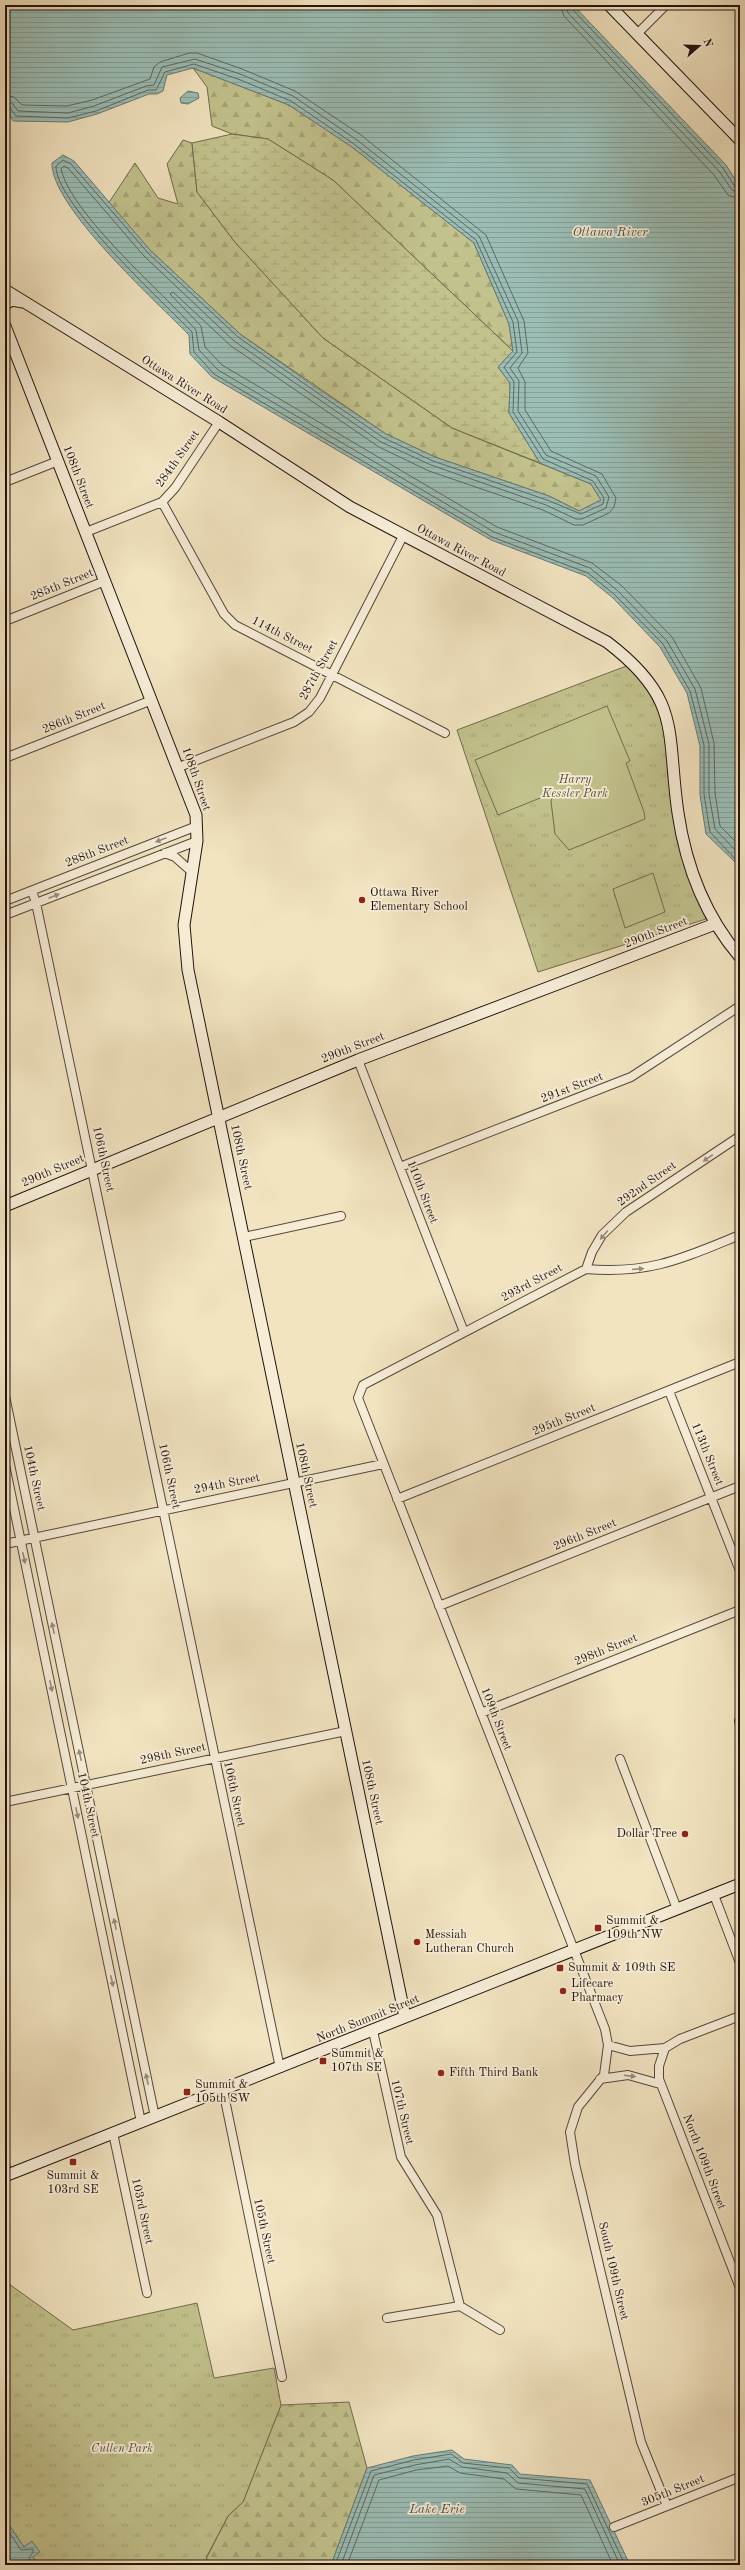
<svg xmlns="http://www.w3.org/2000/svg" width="745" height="2570" viewBox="0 0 745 2570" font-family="'Old Standard TT',serif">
  <defs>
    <pattern id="forest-firs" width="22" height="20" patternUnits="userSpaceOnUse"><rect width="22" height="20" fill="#c2c28d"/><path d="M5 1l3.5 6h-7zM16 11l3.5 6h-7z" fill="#a6a678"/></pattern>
    <pattern id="wetland-marsh" width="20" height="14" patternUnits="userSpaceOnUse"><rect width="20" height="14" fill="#c2c28d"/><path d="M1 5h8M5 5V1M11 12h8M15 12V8" fill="none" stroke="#a6a678"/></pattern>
    <pattern id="park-tufts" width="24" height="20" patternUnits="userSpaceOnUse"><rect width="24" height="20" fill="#c2c28d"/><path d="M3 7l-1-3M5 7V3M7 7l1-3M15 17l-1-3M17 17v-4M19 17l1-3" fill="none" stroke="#a6a678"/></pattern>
    <pattern id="water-rules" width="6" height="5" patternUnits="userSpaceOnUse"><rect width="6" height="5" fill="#9bbeb6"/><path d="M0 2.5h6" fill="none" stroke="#85a29b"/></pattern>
  </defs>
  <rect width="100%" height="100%" fill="#f2e4c1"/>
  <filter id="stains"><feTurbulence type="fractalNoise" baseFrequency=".005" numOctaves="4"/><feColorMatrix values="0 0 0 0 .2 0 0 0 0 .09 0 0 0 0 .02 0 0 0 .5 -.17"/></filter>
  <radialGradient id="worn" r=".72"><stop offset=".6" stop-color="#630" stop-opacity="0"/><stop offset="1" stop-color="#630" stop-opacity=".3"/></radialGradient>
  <path fill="url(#forest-firs)" stroke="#726a4e" d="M193,68L289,105L352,147L474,243L509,324L513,351L333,180L268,139L232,134L212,126L207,87Z
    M183,140L192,143L197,192L234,241L323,338L452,428L591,484L601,500L579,511L549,496L435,457L386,434L240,334L150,250L108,204L135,163L158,198L178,204L167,164Z
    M349,2402L367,2468L331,2565H211L206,2559L228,2516L243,2502L281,2405Z"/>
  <path fill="url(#wetland-marsh)" stroke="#726a4e" d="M232,134L268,139L333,180L513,351L498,367L510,383L509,413L540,463L452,428L323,338L234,241L197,192L192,143Z"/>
  <path fill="url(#park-tufts)" stroke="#726a4e" d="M629,665L651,693L662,716L686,869L706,919L538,972L457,730Z
    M5,2281L73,2330L197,2303L214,2378L274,2368L281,2405L243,2502L228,2516L206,2558L211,2565H38L33,2557L32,2542L24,2547L5,2519Z"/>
  <path fill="#c2c28d" stroke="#726a4e" d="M607,706L630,761L626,763L644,812L645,819L569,850L555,834L551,801L555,792L498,815L475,760Z
    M653,873L665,912L625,928L613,889Z"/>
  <path fill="url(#water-rules)" stroke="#6a7a73" d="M5,5H573L726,165L740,187V875L735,862L706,834L700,795V746L687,693L660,647L613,598L586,576L491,540L212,377L190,354L189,335C157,302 51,207 52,163L63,155L74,161L150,250L240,334L311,384L386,434L435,457L549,496L579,511L601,500L591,484L540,463L509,413L510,383L498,367L513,351L509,324L474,243L352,147L289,105L193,68L167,75L163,91L157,94H149L97,114L68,122L13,121L5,107Z
    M188,91L198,93L199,98L188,104L181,103L180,98Z
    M452,2450L464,2459L512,2465L520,2474L590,2480L630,2565H331L367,2468L413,2456Z
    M5,2519L24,2547L32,2541L40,2552L33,2557L38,2565H5Z"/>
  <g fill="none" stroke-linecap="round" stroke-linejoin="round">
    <path stroke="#5e6862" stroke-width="1" d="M560,5L564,16L714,175L728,195L740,199
      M566,5L568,13L719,171L732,190L740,193
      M571,5L572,9L723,168L735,187L740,188
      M5,95L14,97L22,105L67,106L92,100L150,79L154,67L160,62L189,53H197L242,69L295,91L361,135L486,235L524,321L528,353L518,368L525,382V410L551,451L602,474L616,498L614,507L609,513L583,525H574L543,510L429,471L379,447L231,346L173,292L170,294L201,326L205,347L222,365L497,527L592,563L622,586L672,637L701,688L714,743L715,793L720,826L740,846
      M5,101L12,103L18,111L68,113L94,106L146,86L154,85L162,67L195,59L240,74L293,96L357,140L479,236L518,321L522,353L510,368L519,381L518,411L546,455L596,476L609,497L606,508L582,519H576L546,505L431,465L381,442L234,341L144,256L68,168L64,166L61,169C71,214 163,293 196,330L199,350L218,370L494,532L590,568L618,591L667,641L695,689L709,744V794L715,829L740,855
      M5,106L10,108L16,116L68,118L96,111L148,90H156L165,72L194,64L238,79L291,101L354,144L476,240L513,322L517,352L504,367L514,382L513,412L543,459L593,481L604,498L603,504L581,514L547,500L433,461L384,438L309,387L238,337L148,253L71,164L63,160L56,166C55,203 164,303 192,332L194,352L214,374L492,537L588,573L615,595L663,644L690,691L704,745V794L710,832L740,864
      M5,2526L21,2550L33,2549V2552L29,2558L33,2565
      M335,2565L371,2471L414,2460L451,2454L463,2463L509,2468L519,2478L587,2484L625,2565
      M341,2565L374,2475L415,2465L449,2459L462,2467L507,2473L518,2483L585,2489L620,2565
      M347,2565L379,2480L416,2470L448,2466L460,2473L504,2479L516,2489L581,2495L613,2565"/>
    <g stroke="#55473b" stroke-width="10">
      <path id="street" d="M637,34L666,5
        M5,482L58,461
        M162,502L224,614L235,625L445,733
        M86,532L162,502L175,488L219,422
        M5,621L105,581
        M5,758L152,700
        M179,767L294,722L309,712L320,698L403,536
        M165,853L175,857L192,872
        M32,891L36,903L280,2068
        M5,901L197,826
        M5,915L197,841
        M358,1060L464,1332
        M400,1167L631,1077L740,1006
        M244,1237L341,1216
        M586,1269L592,1252L602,1235L626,1212L740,1136
        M669,1391L740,1571
        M5,1396L155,2117
        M5,1465L141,2122
        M397,1499L740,1362
        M5,1544L383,1464
        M439,1606L740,1486
        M481,1713L740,1610
        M739,1721L740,1724
        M620,1759L677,1909
        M5,1802L346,1731
        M714,1895L740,1963
        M740,2016L680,2039L665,2048L659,2066V2079L740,2288
        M373,2031L401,2157L437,2215L460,2306
        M608,2045L630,2051L665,2048
        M600,2079L628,2075L660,2084
        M223,2090L282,2377
        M113,2133L147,2293
        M5,2163L7,2175
        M387,2318L460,2306L500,2330
        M667,2506L641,2442L575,2164L570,2132L578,2107L604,2075L608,2045L605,2029L358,1398L363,1385L586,1269C651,1274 681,1259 740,1235
        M614,2527L740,2477"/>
    </g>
    <g stroke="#21130e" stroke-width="13">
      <path id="secondary" d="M609,5L740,140
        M5,290L219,422L350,507L607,642C683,700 666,731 678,813C686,867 705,916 740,957
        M5,304L12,300L23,302
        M5,326L196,815L197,841L184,925L188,970L405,2017
        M5,1206L358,1060L715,924
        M5,2176L740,1884"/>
    </g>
    <use href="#street" stroke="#f7edd7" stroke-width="8"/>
    <use href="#secondary" stroke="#f7edd7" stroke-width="11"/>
  </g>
  <defs><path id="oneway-solid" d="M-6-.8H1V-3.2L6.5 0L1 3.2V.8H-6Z"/></defs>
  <g fill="#978b7d">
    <use href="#oneway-solid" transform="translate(161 840) rotate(159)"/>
    <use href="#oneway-solid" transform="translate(54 896) rotate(-21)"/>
    <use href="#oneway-solid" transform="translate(708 1158) rotate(146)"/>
    <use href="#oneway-solid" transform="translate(604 1235) rotate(130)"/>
    <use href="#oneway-solid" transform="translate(638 1269) rotate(-5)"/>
    <use href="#oneway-solid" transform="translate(24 1558) rotate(78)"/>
    <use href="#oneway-solid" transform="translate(53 1628) rotate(-102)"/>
    <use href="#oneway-solid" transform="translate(51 1686) rotate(78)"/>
    <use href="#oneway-solid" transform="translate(80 1755) rotate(-102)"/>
    <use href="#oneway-solid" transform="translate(77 1813) rotate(78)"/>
    <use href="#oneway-solid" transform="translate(115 1924) rotate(-102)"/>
    <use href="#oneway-solid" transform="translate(112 1981) rotate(78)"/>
    <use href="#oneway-solid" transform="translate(630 2076) rotate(7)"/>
    <use href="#oneway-solid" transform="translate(147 2079) rotate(-102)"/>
  </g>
  <g fill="#8f2418" stroke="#f7edd7" stroke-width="1.5">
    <circle cx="362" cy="900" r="4"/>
    <circle cx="685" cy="1834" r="4"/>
    <rect x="594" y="1924" width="8" height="8" rx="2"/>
    <circle cx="417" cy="1942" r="4"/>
    <rect x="556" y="1964" width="8" height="8" rx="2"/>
    <circle cx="563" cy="1991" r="4"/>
    <rect x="319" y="2057" width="8" height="8" rx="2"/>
    <circle cx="441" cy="2073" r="4"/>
    <rect x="183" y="2088" width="8" height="8" rx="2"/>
    <rect x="69" y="2158" width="8" height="8" rx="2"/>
  </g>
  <g text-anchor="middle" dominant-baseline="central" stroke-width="3.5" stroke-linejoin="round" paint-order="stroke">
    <g font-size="12" fill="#21130e" stroke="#f7edd7">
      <text transform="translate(184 385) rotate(32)">Ottawa River Road</text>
      <text transform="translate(178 459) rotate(-55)">284th Street</text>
      <text transform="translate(78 477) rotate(69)">108th Street</text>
      <text transform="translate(461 551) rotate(28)">Ottawa River Road</text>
      <text transform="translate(62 585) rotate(-22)">285th Street</text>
      <text transform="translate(282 635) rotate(27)">114th Street</text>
      <text transform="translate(319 670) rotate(-61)">287th Street</text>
      <text transform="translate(74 718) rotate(-22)">286th Street</text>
      <text transform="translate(196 779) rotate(71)">108th Street</text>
      <text transform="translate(97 852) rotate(-21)">288th Street</text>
      <text transform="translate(656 933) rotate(-21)">290th Street</text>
      <text transform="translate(353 1048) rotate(-21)">290th Street</text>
      <text transform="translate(572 1088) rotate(-21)">291st Street</text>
      <text transform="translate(241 1157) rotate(78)">108th Street</text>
      <text transform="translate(103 1159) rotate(78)">106th Street</text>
      <text transform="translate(53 1171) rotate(-23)">290th Street</text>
      <text transform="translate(647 1184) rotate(-35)">292nd Street</text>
      <text transform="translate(422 1192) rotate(69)">110th Street</text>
      <text transform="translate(532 1283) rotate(-28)">293rd Street</text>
      <text transform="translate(564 1420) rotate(-22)">295th Street</text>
      <text transform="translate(707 1454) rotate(68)">113th Street</text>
      <text transform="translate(306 1475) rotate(78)">108th Street</text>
      <text transform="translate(169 1476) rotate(78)">106th Street</text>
      <text transform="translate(34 1478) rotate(78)">104th Street</text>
      <text transform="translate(227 1484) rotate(-11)">294th Street</text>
      <text transform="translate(585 1535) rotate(-22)">296th Street</text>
      <text transform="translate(606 1650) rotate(-22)">298th Street</text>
      <text transform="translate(496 1719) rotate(69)">109th Street</text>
      <text transform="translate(173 1754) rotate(-12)">298th Street</text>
      <text transform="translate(372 1792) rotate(78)">108th Street</text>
      <text transform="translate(234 1794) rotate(78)">106th Street</text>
      <text transform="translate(88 1805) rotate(78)">104th Street</text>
      <text transform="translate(368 2019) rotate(-22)">North Summit Street</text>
      <text transform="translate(402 2112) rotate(77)">107th Street</text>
      <text transform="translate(704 2162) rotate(69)">North 109th Street</text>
      <text transform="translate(142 2211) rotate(78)">103rd Street</text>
      <text transform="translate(264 2231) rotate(78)">105th Street</text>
      <text transform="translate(613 2271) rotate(77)">South 109th Street</text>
      <text transform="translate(673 2491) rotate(-22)">305th Street</text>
    </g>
    <g font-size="12" font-style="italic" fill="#59503a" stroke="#f7edd7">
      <text x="575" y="780">Harry<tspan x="575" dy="14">Kessler Park</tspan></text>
      <text x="122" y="2449">Cullen Park</text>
    </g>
    <g font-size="12" fill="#21130e" stroke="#f7edd7" text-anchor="start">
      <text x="370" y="893">Ottawa River<tspan x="370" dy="14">Elementary School</tspan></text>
      <text x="677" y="1834" text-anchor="end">Dollar Tree</text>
      <text x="606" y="1921">Summit &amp;<tspan x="606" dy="14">109th NW</tspan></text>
      <text x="425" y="1935">Messiah<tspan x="425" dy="14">Lutheran Church</tspan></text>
      <text x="568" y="1968">Summit &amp; 109th SE</text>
      <text x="571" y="1984">Lifecare<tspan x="571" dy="14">Pharmacy</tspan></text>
      <text x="331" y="2054">Summit &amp;<tspan x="331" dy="14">107th SE</tspan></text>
      <text x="449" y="2073">Fifth Third Bank</text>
      <text x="195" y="2085">Summit &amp;<tspan x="195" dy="14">105th SW</tspan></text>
      <text x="73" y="2176" text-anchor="middle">Summit &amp;<tspan x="73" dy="14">103rd SE</tspan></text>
    </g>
    <g font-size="13" font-style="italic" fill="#4c4f49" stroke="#f7edd7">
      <text x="610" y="232">Ottawa River</text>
      <text x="437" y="2509">Lake Erie</text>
    </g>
  </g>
  <rect width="745" height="2570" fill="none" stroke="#f2e4c1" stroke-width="20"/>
  <rect x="6" y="6" width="733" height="2558" fill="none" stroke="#21130e" stroke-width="2"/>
  <rect x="10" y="10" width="725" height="2550" fill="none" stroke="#21130e"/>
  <g transform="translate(699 46) rotate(70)" stroke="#f7edd7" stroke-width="3" paint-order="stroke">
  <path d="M0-3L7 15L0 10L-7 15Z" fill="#21130e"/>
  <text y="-6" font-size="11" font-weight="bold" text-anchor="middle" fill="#21130e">N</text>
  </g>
  <rect width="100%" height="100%" filter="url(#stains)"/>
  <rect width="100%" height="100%" fill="url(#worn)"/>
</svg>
